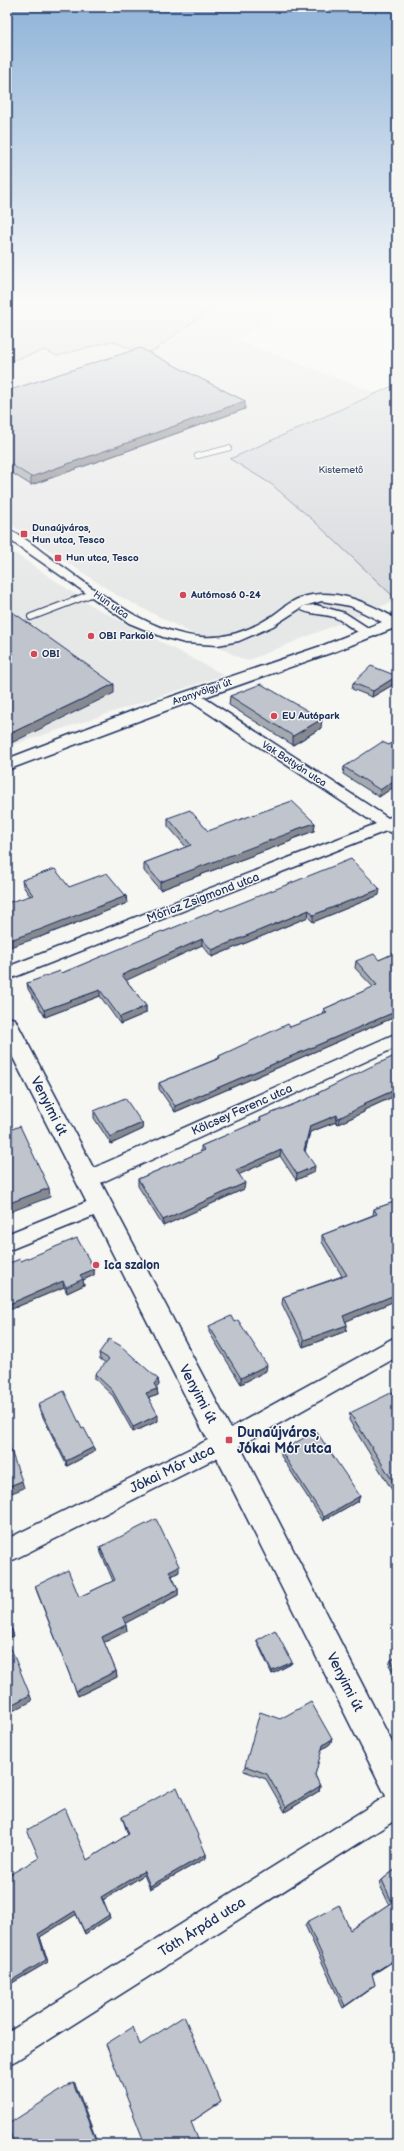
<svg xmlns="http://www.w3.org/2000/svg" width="404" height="2151" viewBox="0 0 404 2151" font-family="'Balsamiq Sans',sans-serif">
  <rect width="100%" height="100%" fill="#f6f6f2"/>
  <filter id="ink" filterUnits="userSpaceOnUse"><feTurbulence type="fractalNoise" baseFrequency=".025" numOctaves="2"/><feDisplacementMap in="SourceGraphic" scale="8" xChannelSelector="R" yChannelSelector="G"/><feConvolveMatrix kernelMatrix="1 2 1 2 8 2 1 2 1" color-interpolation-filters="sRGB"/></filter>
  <g filter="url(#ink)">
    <path fill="#e6e7e7" d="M219,303H291L237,340L376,393L231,459L266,480L314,521L397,600L249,660H244L115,594L7,522V362L45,350L57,356L112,341L162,347Z
      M7,548L94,607L224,675L7,747Z"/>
    <path fill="#d6d9dd" stroke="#78849e" d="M7,303H219L155,350L142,354L112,341L57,356L45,350L7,362Z
      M397,384V600L314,521L271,484L230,459Z"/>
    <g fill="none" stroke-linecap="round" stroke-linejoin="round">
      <g stroke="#1b2f5e" stroke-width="6">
        <path id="lane-far1" d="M7,366L10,365
          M197,456L229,448"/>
      </g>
      <g stroke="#1b2f5e" stroke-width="8">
        <path id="lane" d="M31,617L94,593"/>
      </g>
      <g stroke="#1b2f5e" stroke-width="3">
        <path id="street" d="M7,530C20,533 34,546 45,554C91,586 143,632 201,637C226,639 251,630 272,616C281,610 289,602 300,598C334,586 368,603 397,619V626H390L350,606L322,601L304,606L273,626L239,641L218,645L185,643L163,637L129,623L7,538Z
          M316,605L345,613L376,633L375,636C362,639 347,623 336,618C328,614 304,614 301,609L303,606Z
          M192,692L197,693L388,818L397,814V834L386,831L7,980V967L376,824L187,699L185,696L187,693Z
          M397,1033V1047L94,1186L87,1188L80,1186L77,1180L80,1174Z
          M99,1197L106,1199L109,1205L106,1211L7,1251V1234Z
          M397,1336V1357L232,1450L7,1563V1539L216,1436Z
          M397,1791V1819L17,2060L7,2065V2033L388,1795Z"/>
      </g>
      <g stroke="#1b2f5e" stroke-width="3">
        <path id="secondary" d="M397,616V627L336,651L165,711L7,770V759L153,703L324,645Z
          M7,1017L15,1019L18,1025L244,1454L397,1752V1801L386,1796L224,1472L7,1046Z"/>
      </g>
      <use href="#lane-far1" stroke="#f6f6f2" stroke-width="5"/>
      <use href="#lane" stroke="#f6f6f2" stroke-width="6"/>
      <use href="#street" fill="#f6f6f2" fill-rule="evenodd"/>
      <use href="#secondary" fill="#f6f6f2" fill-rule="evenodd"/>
    </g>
    <path fill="#a5a9b0" stroke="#1b2f5e" d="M7,391L245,409L31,485L7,470Z
      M353,683H396L372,697L352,689Z
      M230,696L321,728L293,745L229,705Z
      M397,740V782L396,783L395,786L379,797L343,774L344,767L389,745Z
      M168,818L208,831L315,823L314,831L292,839L291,841L160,890L144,871V863L186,847L168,826Z
      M22,880L126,896L127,903L40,937L30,896L23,886Z
      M379,895L313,922L308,917L212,957L202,945L126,980L146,1006V1013L120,1024L100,996L45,1017L28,989L27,983L62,973L163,932L221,911Z
      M397,952V1016L175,1112L159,1089V1083L219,1058V1056L323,1014L324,1009L373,987L355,968L356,961L379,960Z
      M397,1055V1095L364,1110V1112L338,1124L336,1122L310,1132L305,1151L314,1172L296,1180L280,1156L239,1174L244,1189L163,1226L138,1186V1179L201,1152V1146L260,1121V1118L317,1095L318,1093Z
      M94,1111L142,1123L143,1129L111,1144L94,1118Z
      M394,1202L397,1300L346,1321L347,1325L346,1331L303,1347L282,1304L283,1297L342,1276L322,1242V1235L373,1215L374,1209Z
      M21,1261L94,1269V1275L83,1280L84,1285L67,1293L64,1287L7,1311V1264Z
      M209,1326L266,1371L241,1384L209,1332Z
      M99,1353L158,1379L159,1385L156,1388L157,1389L158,1395L149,1398L158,1421L133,1432L113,1396L95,1379V1374L106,1363L100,1359Z
      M38,1404L82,1429L94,1447V1452L67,1466L39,1409Z
      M350,1413L397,1487L392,1490L349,1420Z
      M281,1451L360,1496L358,1501L323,1521L281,1456Z
      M100,1547L179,1572L172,1576L178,1589V1595L125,1623L127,1631L104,1642L116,1671L117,1677L78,1696L37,1592L35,1586L79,1597L113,1581L101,1553Z
      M257,1640L292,1662L291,1664L272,1674L257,1642Z
      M397,1657V1678L389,1665L391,1660Z
      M332,1739L330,1744L321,1750L315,1775L320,1786L319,1791L285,1812L266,1779L244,1771L245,1766Z
      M122,1817L206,1854V1858L150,1889L144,1875L103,1900L110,1918L85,1934L76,1914L40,1937L48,1962L7,1986V1876L87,1860L128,1835Z
      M397,1868V1959L372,1975L375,1985L373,1987L343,2008L305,1925L307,1922L350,1930L389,1904L379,1883L382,1880Z"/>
    <path fill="#868990" stroke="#1b2f5e" d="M245,401V409L31,485V477Z
      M397,676L396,683L372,697L373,691Z
      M114,684V693L7,745V735Z
      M322,719L321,728L293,745V736Z
      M397,776V782L396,783L395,786L379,797L380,790Z
      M315,823L314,831L292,839L291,841L160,890V882L291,831Z
      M380,889L379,895L313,922V915Z
      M126,896L127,903L40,937L7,948V941Z
      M309,910L308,917L212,957V950Z
      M202,939V945L123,982L122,975Z
      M100,990V996L45,1017L44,1010Z
      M146,1006V1013L120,1024V1017Z
      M397,1011V1016L175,1112V1106Z
      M397,1089V1095L364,1110V1112L338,1124L339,1118L363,1104Z
      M337,1115L336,1122L310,1132L304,1156V1150L310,1126Z
      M142,1123L143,1129L111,1144L110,1137Z
      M281,1150L280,1156L236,1176V1170Z
      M315,1166L314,1172L296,1180L297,1174Z
      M245,1183L244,1189L163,1226V1220Z
      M49,1188L50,1197L7,1213V1204Z
      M94,1269V1275L83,1280L84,1285L67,1293L66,1287L80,1275Z
      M63,1281L64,1287L7,1311V1305Z
      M397,1294V1300L342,1323L343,1316Z
      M347,1325L346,1331L303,1347L304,1340Z
      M267,1365L266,1371L241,1384V1378Z
      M158,1379L159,1385L155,1390L154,1384Z
      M157,1389L158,1395L146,1399V1393Z
      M158,1415V1421L133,1432V1427Z
      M94,1447V1452L67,1466L66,1461Z
      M22,1481L24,1488L7,1495V1487Z
      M397,1482V1487L392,1490L394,1483Z
      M360,1496L358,1501L323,1521L324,1517Z
      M179,1566V1572L169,1577V1571Z
      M178,1589V1595L124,1624L123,1618Z
      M126,1625L127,1631L103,1643L102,1637Z
      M12,1630L14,1636L7,1639V1632Z
      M292,1662L291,1664L272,1674V1671Z
      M116,1671L117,1677L78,1696L76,1691Z
      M30,1695L32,1701L7,1714V1707Z
      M332,1739L330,1744L321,1750L323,1745Z
      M320,1786L319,1791L285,1812L286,1807Z
      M206,1854V1858L150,1889V1886Z
      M144,1871V1875L103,1900L101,1897Z
      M75,1911L77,1914L40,1937L48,1962L7,1986V1983L38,1934Z
      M109,1915L110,1918L85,1934L84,1931Z
      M397,1958V1959L369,1976L372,1974Z
      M375,1985L373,1987L343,2008L345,2006Z
      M73,2082L75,2083L98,2144H97Z
      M220,2102L191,2122L221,2102Z"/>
    <path fill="#c0c4cd" stroke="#1b2f5e" d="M140,348L245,401L31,477L7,462V391Z
      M7,608L114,684L7,735Z
      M371,666L397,676L373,691L353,683Z
      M261,684L322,719L293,736L230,696Z
      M397,740V776L395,778L396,779L380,790L344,767L382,742L389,745Z
      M292,801L315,823L291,831L292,832L160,882L144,863L191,845L168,818L190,810L208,831Z
      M351,859L380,889L313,915L309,910L212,950L202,939L122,975L146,1006L120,1017L100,990L44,1010L27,983L60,971L62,973L162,931L163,932L219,909L221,911Z
      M55,869L69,887L107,873L126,896L39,930L7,941V903L33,895L22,880Z
      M397,952V1011L175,1106L159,1083L220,1058L219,1056L288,1024L290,1027L327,1013L324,1009L377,985L356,961L374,954L379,960Z
      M397,1055V1089L363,1104L365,1105L339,1118L337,1115L310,1126L304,1150L315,1166L297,1174L281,1150L236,1170L245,1183L163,1220L138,1179L205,1150L201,1146L261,1120L260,1118L319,1094L318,1093L370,1067Z
      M125,1098L142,1123L110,1137L94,1111Z
      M20,1126L49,1188L7,1204V1131Z
      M394,1202L397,1206V1264L395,1265L397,1267V1294L343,1316L347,1325L304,1340L283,1297L347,1275L322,1235L377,1214L374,1209Z
      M77,1238L94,1269L80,1275L83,1279L66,1287L63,1281L7,1305V1264L20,1259L21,1261Z
      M231,1316L234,1322L238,1320L267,1365L241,1378L209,1326Z
      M109,1339L121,1346L158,1379L154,1384L157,1389L146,1393L158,1415L133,1427L112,1390L95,1374L109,1359L99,1353Z
      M397,1390V1482L394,1483L350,1413Z
      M64,1391L82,1429L84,1428L94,1447L66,1461L38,1404Z
      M316,1431L360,1496L324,1517L281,1451Z
      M7,1440L22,1481L7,1487Z
      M156,1519L179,1566L169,1571L178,1589L123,1618L126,1625L102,1637L116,1671L76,1691L35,1586L68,1570L79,1597L115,1580L100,1547Z
      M7,1618L12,1630L7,1632Z
      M275,1630L292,1662L272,1671L257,1640Z
      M7,1639L30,1695L7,1707Z
      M397,1657V1670L391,1660Z
      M311,1702L332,1739L323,1745L315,1775L320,1786L286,1807L267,1774L245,1766L260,1712L280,1719Z
      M177,1787L206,1854L150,1886L144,1871L101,1897L109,1915L84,1931L75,1911L38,1934L46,1960L7,1983V1876L39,1858L27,1830L65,1808L87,1860L129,1834L122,1817Z
      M397,1868V1958L372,1974L375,1985L345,2006L307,1922L339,1905L350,1930L392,1902L382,1880Z
      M184,2016L221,2102L191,2122L200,2144H145L106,2044L133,2027L140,2045Z
      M73,2082L97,2144H14L7,2125Z"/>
  </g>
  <linearGradient id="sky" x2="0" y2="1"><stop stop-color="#8fb3d8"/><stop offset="0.5" stop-color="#fbfbf9"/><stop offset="1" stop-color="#fbfbf9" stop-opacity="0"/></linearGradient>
  <rect width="404" height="604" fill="url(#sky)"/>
  <g fill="#d1495b" stroke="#f6f6f2" stroke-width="1.5">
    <rect x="20" y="530" width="8" height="8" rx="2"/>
    <rect x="54" y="554" width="8" height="8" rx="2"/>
    <circle cx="183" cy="595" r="4"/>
    <circle cx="91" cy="636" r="4"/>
    <circle cx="34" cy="654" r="4"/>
    <circle cx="274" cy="716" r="4"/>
    <circle cx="96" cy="1265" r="4"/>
    <rect x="225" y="1436" width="8" height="8" rx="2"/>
  </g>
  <g text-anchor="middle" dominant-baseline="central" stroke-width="3" stroke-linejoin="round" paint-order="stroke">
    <g font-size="10" fill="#405177" stroke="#f6f6f2">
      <text x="341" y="470">Kistemető</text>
    </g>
    <g font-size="10" font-weight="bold" fill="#1b2f5e" stroke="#f6f6f2" text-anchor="start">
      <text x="32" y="528">Dunaújváros,<tspan x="32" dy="12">Hun utca, Tesco</tspan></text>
      <text x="66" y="558">Hun utca, Tesco</text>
      <text x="191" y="595">Autómosó 0-24</text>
      <text x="99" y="636">OBI Parkoló</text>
      <text x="42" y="654">OBI</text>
      <text x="282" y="716">EU Autópark</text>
    </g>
    <g font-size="10" fill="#1b2f5e" stroke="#f6f6f2">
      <text transform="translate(111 605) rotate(35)">Hun utca</text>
      <text transform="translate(202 692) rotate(-19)">Aranyvölgyi út</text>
      <text transform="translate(294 764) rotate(33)">Vak Bottyán utca</text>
    </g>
    <g font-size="12" fill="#1b2f5e" stroke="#f6f6f2">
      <text transform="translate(203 898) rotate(-21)">Móricz Zsigmond utca</text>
      <text transform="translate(242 1110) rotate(-24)">Kölcsey Ferenc utca</text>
    </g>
    <g font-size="12" font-weight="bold" fill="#1b2f5e" stroke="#f6f6f2" text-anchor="start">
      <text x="104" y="1265">Ica szalon</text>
    </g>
    <g font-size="14" fill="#1b2f5e" stroke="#f6f6f2">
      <text transform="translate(49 1106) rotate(63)">Venyimi út</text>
      <text transform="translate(198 1394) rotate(62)">Venyimi út</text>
      <text transform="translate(172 1469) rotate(-26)">Jókai Mór utca</text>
      <text transform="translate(345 1682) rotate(63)">Venyimi út</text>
      <text transform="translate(202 1927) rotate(-32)">Tóth Árpád utca</text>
    </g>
    <g font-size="14" font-weight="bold" fill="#1b2f5e" stroke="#f6f6f2" text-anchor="start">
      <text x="237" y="1432">Dunaújváros,<tspan x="237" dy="16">Jókai Mór utca</tspan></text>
    </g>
  </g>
  <rect width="404" height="2151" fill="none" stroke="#f6f6f2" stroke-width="24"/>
  <rect x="12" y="12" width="380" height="2127" fill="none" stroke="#1b2f5e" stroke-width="1.5" filter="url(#ink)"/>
</svg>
